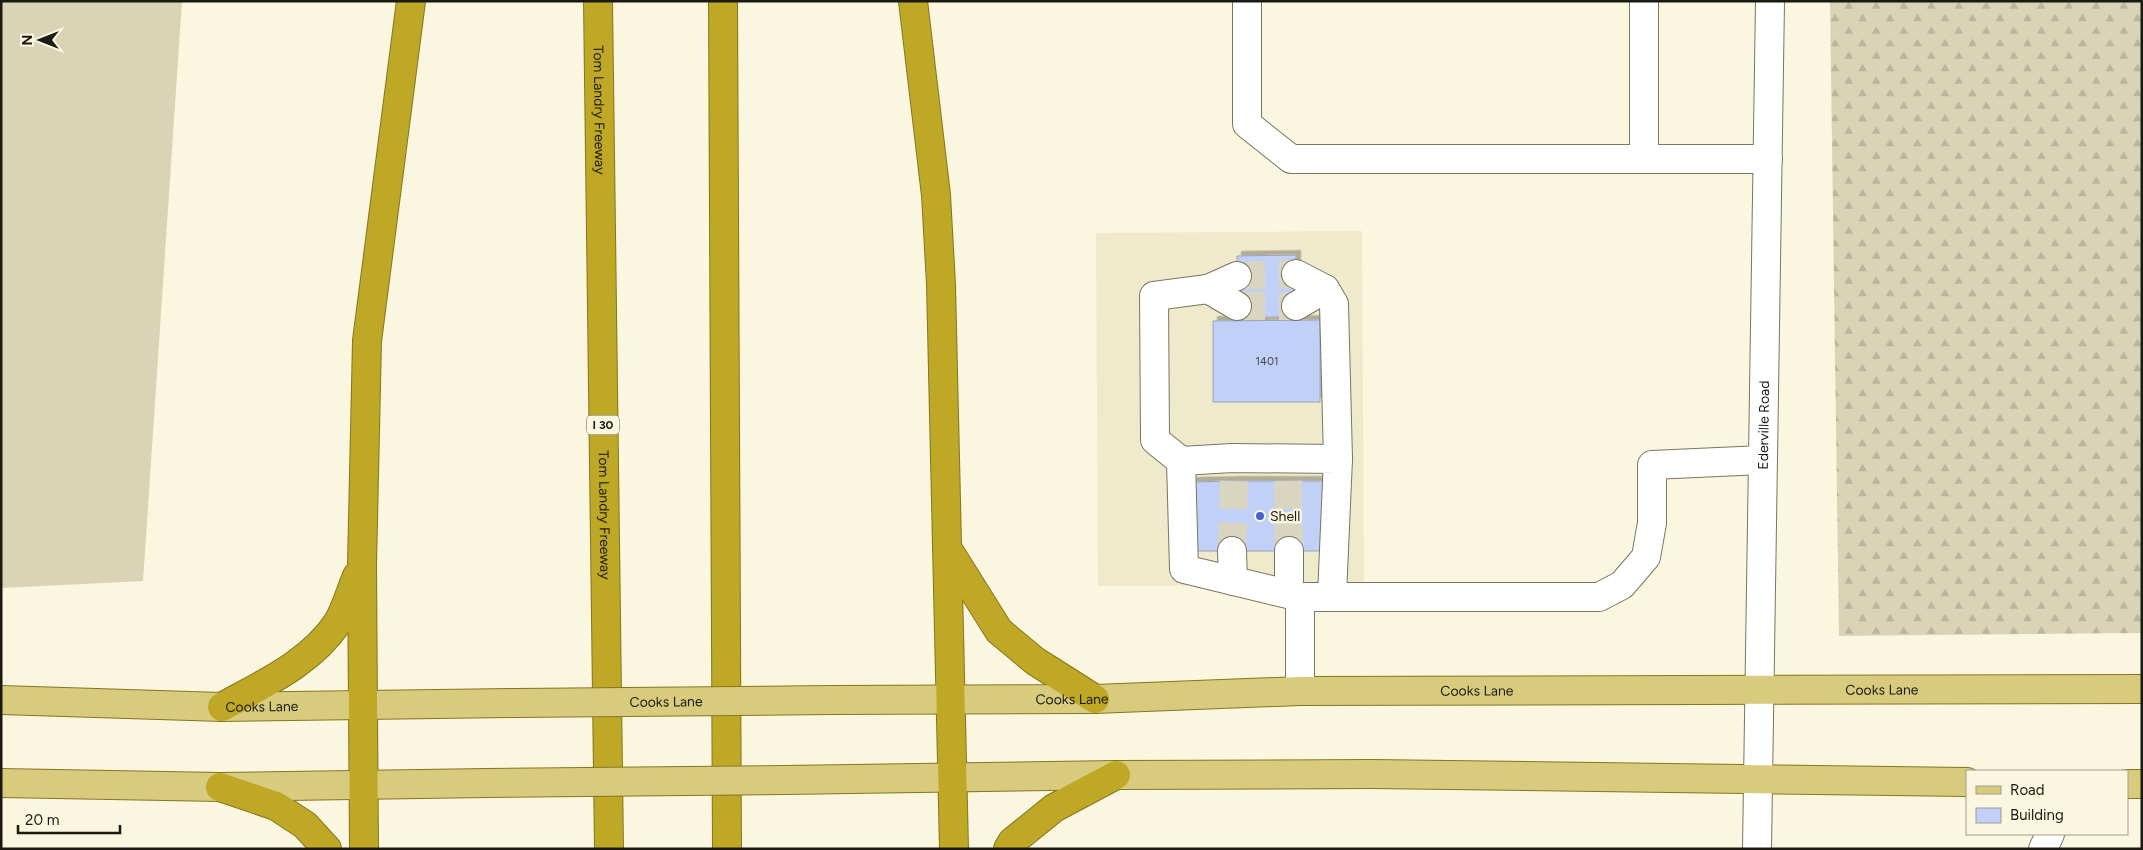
<svg xmlns="http://www.w3.org/2000/svg" width="2143" height="850" viewBox="0 0 2143 850" font-family="Figtree,sans-serif">
  <defs>
    <pattern id="forest-firs" width="22" height="20" patternUnits="userSpaceOnUse" patternTransform="scale(1.25)"><rect width="22" height="20" fill="#d9d4b6"/><path d="M5 1l3.5 6h-7zM16 11l3.5 6h-7z" fill="#bab59b"/></pattern>
    <filter id="shadow"><feDropShadow dx="4.5" dy="-4.5" stdDeviation="0" flood-color="#0004"/></filter>
  </defs>
  <rect width="100%" height="100%" fill="#faf6df"/>
  <path fill="#f0eacc" d="M1362,231L1364,585L1098,586L1096,233Z"/>
  <path fill="#d9d4b6" d="M1,1H182L143,581L1,588Z"/>
  <path fill="url(#forest-firs)" d="M1830,1H2142V633L1839,636Z"/>
  <path fill="#c1d0f7" stroke="#9ca4b8" filter="url(#shadow)" d="M1296,255V317H1237V256Z
    M1320,320V402H1213V321Z
    M1234,481H1327V551H1192V482Z"/>
  <g fill="none" stroke-linecap="round" stroke-linejoin="round">
    <path stroke="#d9d5c0" stroke-width="28" stroke-dasharray="28 14" stroke-linecap="butt" d="M1237,276L1296,274
      M1237,306H1296
      M1288,481L1289,551
      M1232,551L1234,481"/>
    <g stroke="#797561" stroke-width="30">
      <g id="minor">
        <path d="M1247,1V124L1291,159H1768"/>
        <path d="M1644,1V159"/>
        <path d="M1296,274L1325,289"/>
        <path d="M1208,289L1237,276"/>
        <path d="M1296,306L1325,289L1334,304L1338,459"/>
        <path d="M1181,461L1155,440L1154,296L1208,289L1237,306"/>
        <path d="M1232,551L1233,581"/>
        <path d="M1289,551V594"/>
        <path d="M1300,597L1184,569L1181,461L1232,458L1338,459L1332,595"/>
        <path d="M1300,691V597H1599L1622,585L1646,557L1652,523V465L1762,460"/>
        <path id="s1" d="M1757,849L1770,1"/>
        <path d="M2043,849L2050,834"/>
      </g>
    </g>
    <g stroke="#85761f" stroke-width="30">
      <g id="major">
        <path id="s2" d="M1,700L222,707L515,703"/>
        <path id="s3" d="M833,700L1095,699L1300,691L2142,689"/>
        <path d="M785,780L1116,775L1372,774L1967,782"/>
        <path d="M1,783L220,787L487,783"/>
        <path d="M2127,784H2142"/>
      </g>
    </g>
    <g stroke="#85761f" stroke-width="30">
      <g id="highway">
        <path id="s4" d="M598,1L609,849"/>
        <path d="M723,1L727,849"/>
        <path d="M913,1L936,195L941,284L954,849"/>
        <path d="M947,548L999,631L1035,661L1095,699"/>
        <path d="M222,707C263,684 311,663 338,622C346,608 351,590 357,576"/>
        <path d="M220,787L276,806L305,825L327,849"/>
        <path d="M364,849L362,565L367,341L411,1"/>
        <path d="M1008,849L1012,842L1054,808L1116,775"/>
      </g>
    </g>
    <use href="#minor" stroke="#fff" stroke-width="28"/>
    <use href="#major" stroke="#d8cb7d" stroke-width="28"/>
    <use href="#highway" stroke="#bea826" stroke-width="28"/>
    <g stroke="#85761f" stroke-width="30" stroke-linecap="butt">
      <g id="major-bridge">
        <path id="s5" d="M515,703L833,700"/>
        <path d="M487,783L785,780"/>
      </g>
    </g>
    <use href="#major-bridge" stroke="#d8cb7d" stroke-width="28"/>
  </g>
  <circle fill="#4462d5" stroke="#faf6df" stroke-width="2" cx="1260" cy="516" r="5"/>
  <g text-anchor="middle" dominant-baseline="central" stroke-width="5" stroke-linejoin="round" paint-order="stroke">
    <g font-size="11" fill="#44484b">
      <text x="1267" y="361">1401</text>
    </g>
    <rect fill="#faf6df" stroke="#5e5c50" stroke-width="1" x="587" y="415.5" width="32" height="19" rx="4"/>
    <g font-size="12" font-weight="bold" fill="#1b1a12">
      <text x="603" y="425">I 30</text>
    </g>
    <g font-size="14" fill="#1b1a12" stroke="#faf6df">
      <text stroke="none"><textPath href="#s4" startOffset="109">Tom Landry Freeway</textPath></text>
      <text stroke="none"><textPath href="#s1" startOffset="424">Ederville Road</textPath></text>
      <text stroke="none"><textPath href="#s4" startOffset="514">Tom Landry Freeway</textPath></text>
      <text stroke="none"><textPath href="#s3" startOffset="644">Cooks Lane</textPath></text>
      <text stroke="none"><textPath href="#s3" startOffset="1049">Cooks Lane</textPath></text>
      <text stroke="none"><textPath href="#s3" startOffset="239">Cooks Lane</textPath></text>
      <text stroke="none"><textPath href="#s5" startOffset="151">Cooks Lane</textPath></text>
      <text stroke="none"><textPath href="#s2" startOffset="261">Cooks Lane</textPath></text>
    </g>
    <g font-size="14" fill="#1b1a12" stroke="#faf6df" text-anchor="start">
      <text x="1270" y="516">Shell</text>
    </g>
  </g>
  <rect width="2143" height="850" fill="none" stroke="#1b1a12" stroke-width="5"/>
  <rect x="1966" y="770" width="162" height="65" fill="#faf6df" stroke="#a19e8d"/>
  <rect x="1976" y="786" width="25" height="8" fill="#d8cb7d" stroke="#a19e8d"/>
  <text x="2010" y="795" font-size="15" fill="#1b1a12">Road</text>
  <rect x="1976" y="808" width="25" height="15" fill="#c1d0f7" stroke="#a19e8d"/>
  <text x="2010" y="820" font-size="15" fill="#1b1a12">Building</text>
  <g transform="translate(40 40) rotate(270)" stroke="#faf6df" stroke-width="4" paint-order="stroke">
  <path d="M0-4L9 19L0 12L-9 19Z" fill="#1b1a12"/>
  <text y="-8" font-size="14" font-weight="bold" text-anchor="middle" fill="#1b1a12">N</text>
  </g>
  <path d="M18 825v8h102v-8" fill="none" stroke="#1b1a12" stroke-width="2.5"/>
  <text x="25" y="825" font-size="15" fill="#1b1a12" stroke="#faf6df" stroke-width="4" paint-order="stroke">20 m</text>
</svg>
